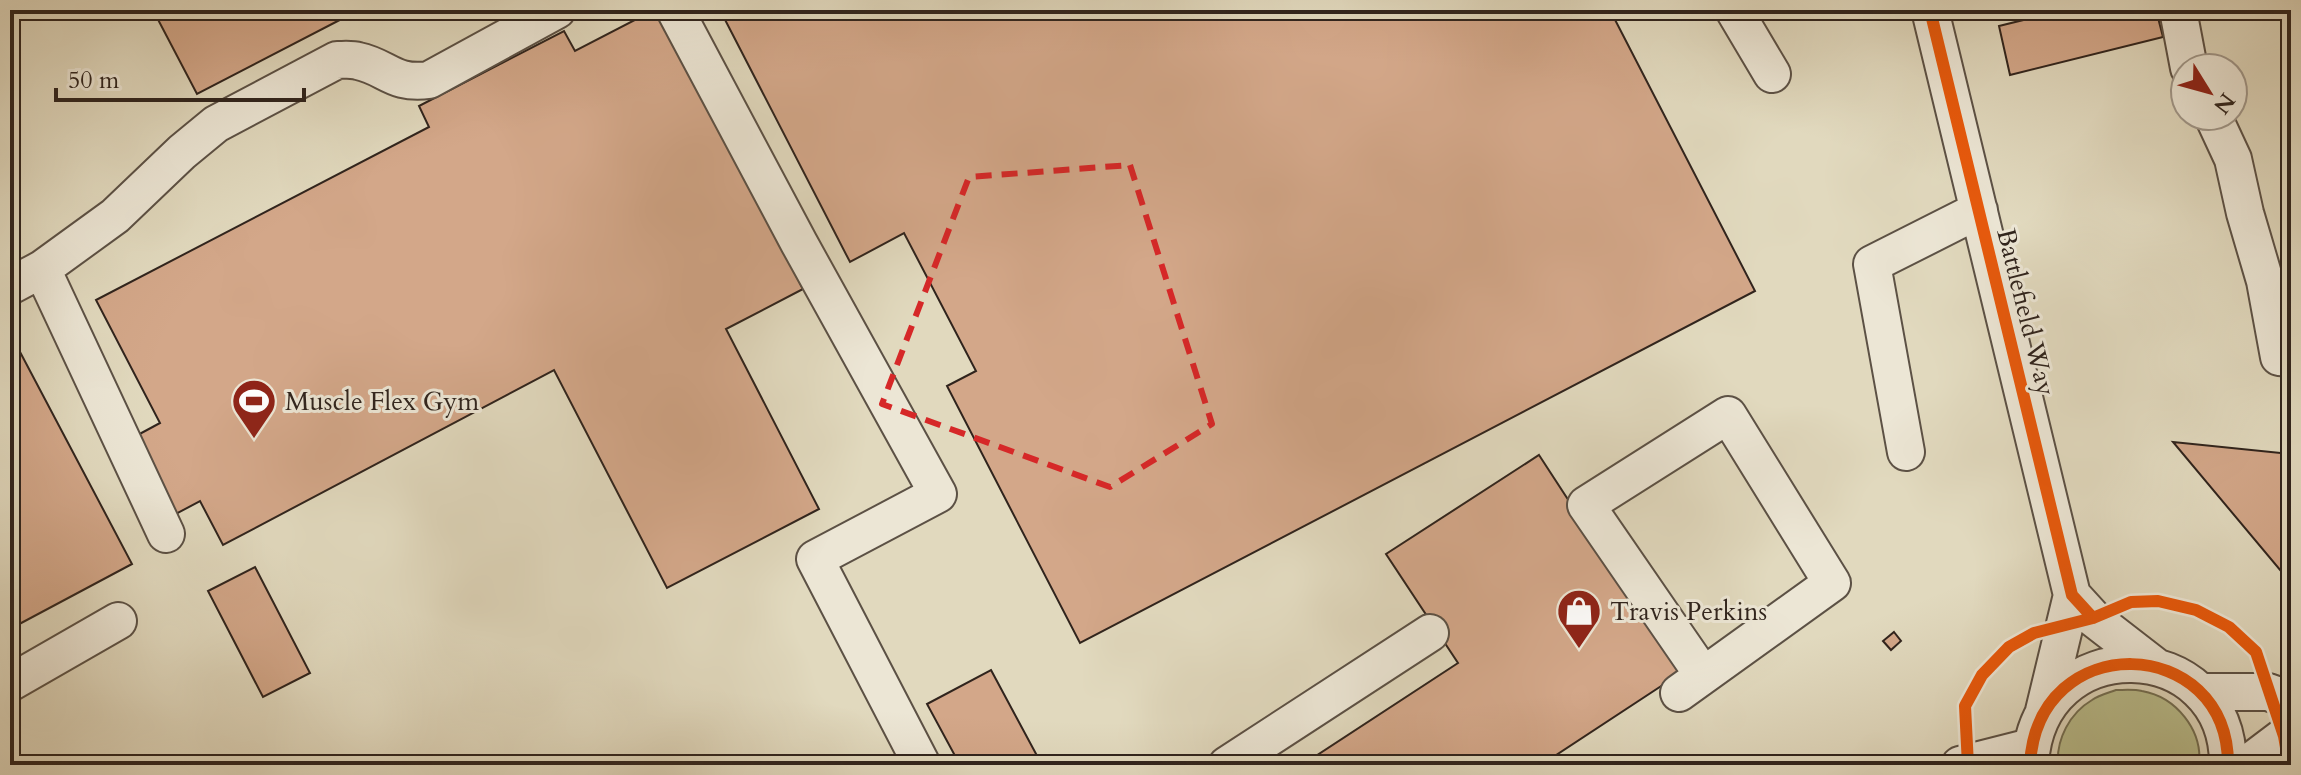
<svg xmlns="http://www.w3.org/2000/svg" width="2301" height="775" viewBox="0 0 2301 775" font-family="Cardo,serif">
  <rect width="100%" height="100%" fill="#e1d9be"/>
  <filter id="stains"><feTurbulence type="fractalNoise" baseFrequency=".0025" numOctaves="4"/><feColorMatrix values="0 0 0 0 .2 0 0 0 0 .09 0 0 0 0 .02 0 0 0 .5 -.17"/></filter>
  <radialGradient id="worn" r=".72"><stop offset=".6" stop-color="#630" stop-opacity="0"/><stop offset="1" stop-color="#630" stop-opacity=".3"/></radialGradient>
  <path fill="#b9bd8c" stroke="#747054" stroke-width="2" d="M2116,690C2124,690 2134,689 2142,691C2176,697 2203,730 2199,765H2058C2056,739 2070,713 2092,700C2099,695 2108,693 2116,690Z"/>
  <path fill="#d3a789" stroke="#30241d" stroke-width="2" d="M153,10H359L197,94Z
    M654,10H659L803,289L726,329L819,509L667,588L554,370L223,545L200,501L174,515L134,437L160,423L96,300L429,127L419,106L564,31L575,51Z
    M720,10H1610L1755,291L1080,643L947,386L976,371L904,233L850,262Z
    M2064,10H2156L2163,37L2010,75L1999,26Z
    M10,333L132,564L10,629Z
    M2173,442L2291,454V583Z
    M1539,455L1681,673L1541,765H1302L1458,663L1386,554Z
    M255,567L310,673L263,697L208,591Z
    M1894,632L1901,641L1891,650L1883,641Z
    M991,670L1042,765H960L927,704Z"/>
  <g fill="none" stroke-linecap="round" stroke-linejoin="round">
    <g stroke="#5c5145" stroke-width="40">
      <path id="minor" d="M675,10L799,243L938,494L815,559L922,765
        M1734,10L1772,74
        M1930,10L2072,595L2044,711
        M2178,10L2189,68
        M2213,116L2233,159L2245,213L2265,281L2279,357L2291,358
        M42,269L115,216L182,152L216,124L337,60C344,60 351,59 358,61C387,67 393,85 429,80L557,10
        M10,286L42,269L166,534
        M1906,452L1872,264L1979,210
        M2072,595L2093,618L2155,666
        M10,683L118,621
        M2200,692H2268L2291,700
        M1679,693L1832,583L1728,415L1586,505L1703,675
        M1227,765L1430,633
        M1960,765L2031,747
        M2030,765C2037,627 2229,634 2228,765
        M2246,765L2291,731"/>
    </g>
    <use href="#minor" stroke="#ece6d5" stroke-width="36"/>
    <g stroke="#ece6d5" stroke-width="17">
      <path id="cycleway" d="M1930,10L2072,595L2093,618
        M1968,765L1965,706L1982,675L2009,647L2034,633L2093,618L2131,602L2158,601L2196,610L2229,627L2256,652L2284,736L2289,765
        M2030,765C2037,627 2229,634 2228,765"/>
    </g>
    <use href="#cycleway" stroke="#e8590c" stroke-width="12"/>
  </g>
  <path fill="none" stroke="#d62828" stroke-width="6" stroke-dasharray="16 10" stroke-linejoin="round" d="M1130,165L1212,424L1110,487L882,404L969,177Z"/>
  <defs>
    <g id="stadium-pin" transform="scale(2.3)"><path d="M0 17L-7.5 6A9.5 9.5 0 1 1 7.5 6Z" fill="#8f2418" stroke="#ece6d5"/><path d="M0-5a6.5 5 0 1 0 0 10a6.5 5 0 1 0 0-10ZM-3.5-1.8h7v3.6h-7Z" fill="#fff"/></g>
    <g id="shop-pin" transform="scale(2.3)"><path d="M0 17L-7.5 6A9.5 9.5 0 1 1 7.5 6Z" fill="#8f2418" stroke="#ece6d5"/><path d="M-5-2.5h2.3a2.7 3.5 0 0 1 5.4 0H5L5.5 6h-11ZM-1.5-2.5h3a1.5 2.3 0 0 0-3 0Z" fill="#fff"/></g>
  </defs>
  <g fill-rule="evenodd">
    <use href="#stadium-pin" x="254" y="401"/>
    <use href="#shop-pin" x="1579" y="611"/>
  </g>
  <g text-anchor="middle" dominant-baseline="central" stroke-width="6" stroke-linejoin="round" paint-order="stroke">
    <g font-size="26" fill="#30241d" stroke="#ece6d5">
      <text transform="translate(2026 312) rotate(76)">Battlefield Way</text>
    </g>
    <g font-size="26" fill="#30241d" stroke="#ece6d5" text-anchor="start">
      <text x="285" y="401">Muscle Flex Gym</text>
      <text x="1610" y="611">Travis Perkins</text>
    </g>
  </g>
  <rect width="2301" height="775" fill="none" stroke="#e1d9be" stroke-width="40"/>
  <rect x="12" y="12" width="2277" height="751" fill="none" stroke="#30241d" stroke-width="4"/>
  <rect x="20" y="20" width="2261" height="735" fill="none" stroke="#30241d" stroke-width="2"/>
  <g transform="translate(2209 92) rotate(127)"><circle r="38" fill="#ece6d5" stroke="#a1988b" stroke-width="2"/>
  <path d="M0-6L14 30L0 20L-14 30Z" fill="#8f2418"/>
  <text y="-12" font-size="22" font-weight="bold" text-anchor="middle" fill="#30241d">N</text>
  </g>
  <path d="M56 88v12h248v-12" fill="none" stroke="#30241d" stroke-width="4"/>
  <text x="68" y="88" font-size="24" fill="#30241d" stroke="#ece6d5" stroke-width="6" paint-order="stroke">50 m</text>
  <rect width="100%" height="100%" filter="url(#stains)"/>
  <rect width="100%" height="100%" fill="url(#worn)"/>
</svg>
